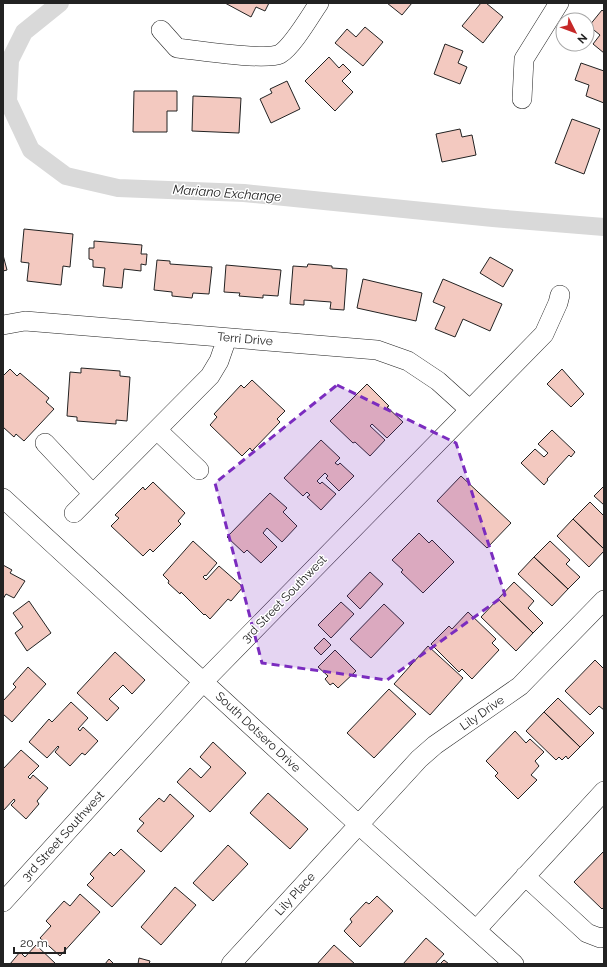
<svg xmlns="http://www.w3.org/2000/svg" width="607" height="967" viewBox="0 0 607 967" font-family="Raleway,sans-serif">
  <rect width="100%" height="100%" fill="#fff"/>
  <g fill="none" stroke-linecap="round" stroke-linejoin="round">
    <path stroke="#d9d9d9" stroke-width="18" d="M60,3L24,32L10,60L8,101L31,150L66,176L118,188L244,193L493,218L604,227"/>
  </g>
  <path fill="#f3c9c0" stroke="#222" d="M225,3H269L265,11L256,7L251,17Z
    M387,3H412L402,15Z
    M481,3H486L503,17L483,43L462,26Z
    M602,10L604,12V53L593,44L600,35L589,26Z
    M365,27L383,42L363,66L335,43L347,29L356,37Z
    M445,44L463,51L458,63L467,67L460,84L434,74Z
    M329,57L339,68L343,64L351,72L342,81L353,92L335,111L305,81Z
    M581,63L604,71V103L586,96L589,85L575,80Z
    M287,81L300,109L271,123L260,99L272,93L270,89Z
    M134,91H177V111H167V132H133Z
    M193,96L241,98L239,133L192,131Z
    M572,119L600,129L584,174L555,163Z
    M460,129L462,137L472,135L476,155L442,162L436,134Z
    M24,229L73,234L70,267L63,266L61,285L27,281L29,263L21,262Z
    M94,241L142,245L141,254H147L146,265L141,264V271L124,269L122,288L103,286L105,268L93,267V260L89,259V248H94Z
    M3,255L7,270L3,271Z
    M490,257L513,270L503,287L480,273Z
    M157,260L170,261V264L212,267L209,294L193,293L192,298L172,296V292L154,290Z
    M308,264L332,266V268L347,269L344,310L330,309L331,302L304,300V305L290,304L293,266L307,267Z
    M226,265L281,270L278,296L263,295V298L239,296L240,293L224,292Z
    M363,279L422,293L416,321L357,308Z
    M443,279L502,304L490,331L463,319L455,337L435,329L445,307L433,302Z
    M81,368L120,371V376L130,377L127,421L116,420V424L77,421V417L67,416L70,372L81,373Z
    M10,369L17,376L20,373L49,398L46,402L54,409L24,441L16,434L14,437L3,427V376Z
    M562,369L584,394L571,407L547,384Z
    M252,380L285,411L277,419L280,422L252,451L250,448L242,456L210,425L217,417L214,414L241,385L244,388Z
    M367,384L389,406L387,407L403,422L387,438L372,424L370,426L385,440L370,456L355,442L353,443L330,421Z
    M552,430L575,452L571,457L569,455L547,479L548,480L544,485L521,463L535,449L544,457L548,453L538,444Z
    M321,440L340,458L335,463L338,465L340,463L354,476L339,491L326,478L328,476L325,473L317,481L320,484L322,482L336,494L321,510L307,497L310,495L307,492L303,496L284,478Z
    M461,476L511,523L487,548L437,501Z
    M153,482L185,513L178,521L181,524L153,552L150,549L143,556L111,526L119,518L115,515L143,487L145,490Z
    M604,486V505L594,496Z
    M270,493L287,508L283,512L297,526L282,542L267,528L263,533L277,547L261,563L247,550L244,553L227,537Z
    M590,502L604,516V549L573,519Z
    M573,519L604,549V551L589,567L557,536Z
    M419,533L429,543L432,540L454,562L423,593L401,572L403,570L392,560Z
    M193,541L217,563L206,576L205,575L203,577L206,580L219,566L243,587L231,601L228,599L210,619L205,614L204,615L181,592L180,594L168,583L169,581L163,575Z
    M550,541L570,560L566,564L580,577L568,589L534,557Z
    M534,557L568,589L552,606L518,574Z
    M3,565L12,570L10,573L25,581L14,598L6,594L3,599Z
    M370,572L383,584L360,609L347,596Z
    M514,582L534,601L528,608L543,623L533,633L498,599Z
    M498,599L533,633L516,651L481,617Z
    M29,601L51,633L27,651L15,633L23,627L13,613Z
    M341,602L354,614L331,638L318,625Z
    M384,604L404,623L371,658L350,639Z
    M468,612L496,639L492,643L499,650L472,679L462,669L459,672L431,644L449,626L452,629Z
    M324,638L331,645L321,655L314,648Z
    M428,646L463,678L430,715L394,684Z
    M335,650L356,671L338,688L333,683L330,685L325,679L328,676L318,667Z
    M115,652L145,680L132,694L123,685L109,699L119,708L107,721L77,693Z
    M595,660L604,669V710L599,706L590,715L565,691Z
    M28,667L46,684L12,722L3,714V701L16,687L13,684Z
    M389,689L416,714L374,758L347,733Z
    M558,698L594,733L580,747L544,712Z
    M71,702L88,718L78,729L80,731L83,727L98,741L85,755L82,753L70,766L55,752L59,747L58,746L47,758L29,742L49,719L52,722Z
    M544,712L580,747L568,759L566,756L562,760L559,757L556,760L526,731Z
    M515,731L526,743L530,739L544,752L535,761L539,766L531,775L537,780L518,799L495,776L498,773L486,761Z
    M213,742L246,773L210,812L177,782L190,768L201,778L211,767L200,757Z
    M21,750L39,766L28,777L30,779L33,775L48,788L37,801L39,804L26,819L11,805L15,801L14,799L3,811V769Z
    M268,793L308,829L290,849L250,813Z
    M170,794L194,816L161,852L137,831L144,823L139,819L159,798L164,802Z
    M228,845L248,864L213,901L193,883Z
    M121,849L145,871L112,907L87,885L94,878L90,874L110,852L114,856Z
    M604,851V907L602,909L574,882Z
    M175,887L196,905L161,945L141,927Z
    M80,894L100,912L60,956L40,938L51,926L46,921L64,901L70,906Z
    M377,896L393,911L360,947L344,931L352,922L350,919L366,902L369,904Z
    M426,938L444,954L435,964H403Z
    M36,945L56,964H10L20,952L25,957Z
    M334,945L355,964H317Z
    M139,958L150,961L149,964H138Z
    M109,959L114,964H105Z
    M444,960L449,964H440Z"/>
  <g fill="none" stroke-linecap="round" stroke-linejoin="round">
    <g stroke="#222" stroke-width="20">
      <path id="minor" d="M161,30L177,48C196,50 266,61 280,54C293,46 310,16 319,3
        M522,99L524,59L559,3
        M3,325L25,321L377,350L408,361L438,381L469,409
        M157,430L199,470
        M45,443L93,494
        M3,498L359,825L514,964
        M74,513L210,376L219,361L227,338
        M525,876L587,933L600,938L604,937
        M3,902L204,681L544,334L558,303L560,295
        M476,930L604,791
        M231,964L419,759L435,745L520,686L604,600"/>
    </g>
    <use href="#minor" stroke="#fff" stroke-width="19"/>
  </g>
  <path fill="#7b2cbf" fill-opacity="0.2" stroke="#7b2cbf" stroke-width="3" stroke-dasharray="8 5" stroke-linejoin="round" d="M337,385L456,443L505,595L387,680L262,663L215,483Z"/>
  <g text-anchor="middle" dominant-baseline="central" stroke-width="3" stroke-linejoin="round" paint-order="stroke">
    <g font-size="12" fill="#222" stroke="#fff">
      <text transform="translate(245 339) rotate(5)">Terri Drive</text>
      <text transform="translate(284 599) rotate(-46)">3rd Street Southwest</text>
      <text transform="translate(482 713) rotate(-35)">Lily Drive</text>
      <text transform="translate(258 732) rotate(43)">South Dotsero Drive</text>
      <text transform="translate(63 836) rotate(-48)">3rd Street Southwest</text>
      <text transform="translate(295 894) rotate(-48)">Lily Place</text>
    </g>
    <g font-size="13" font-style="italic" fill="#222" stroke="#fff">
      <text transform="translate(227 193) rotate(4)">Mariano Exchange</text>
    </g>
  </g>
  <rect width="607" height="967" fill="none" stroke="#222222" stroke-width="8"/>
  <g transform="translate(575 32) rotate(132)"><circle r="19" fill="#ffffff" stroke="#a7a7a7"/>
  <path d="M0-3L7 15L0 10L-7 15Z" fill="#c62828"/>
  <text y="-6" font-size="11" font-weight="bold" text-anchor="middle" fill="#222222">N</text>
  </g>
  <path d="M14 947v6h51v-6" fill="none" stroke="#222222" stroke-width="2"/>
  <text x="20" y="947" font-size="12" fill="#222222" stroke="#ffffff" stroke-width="3" paint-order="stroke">20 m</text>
</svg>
